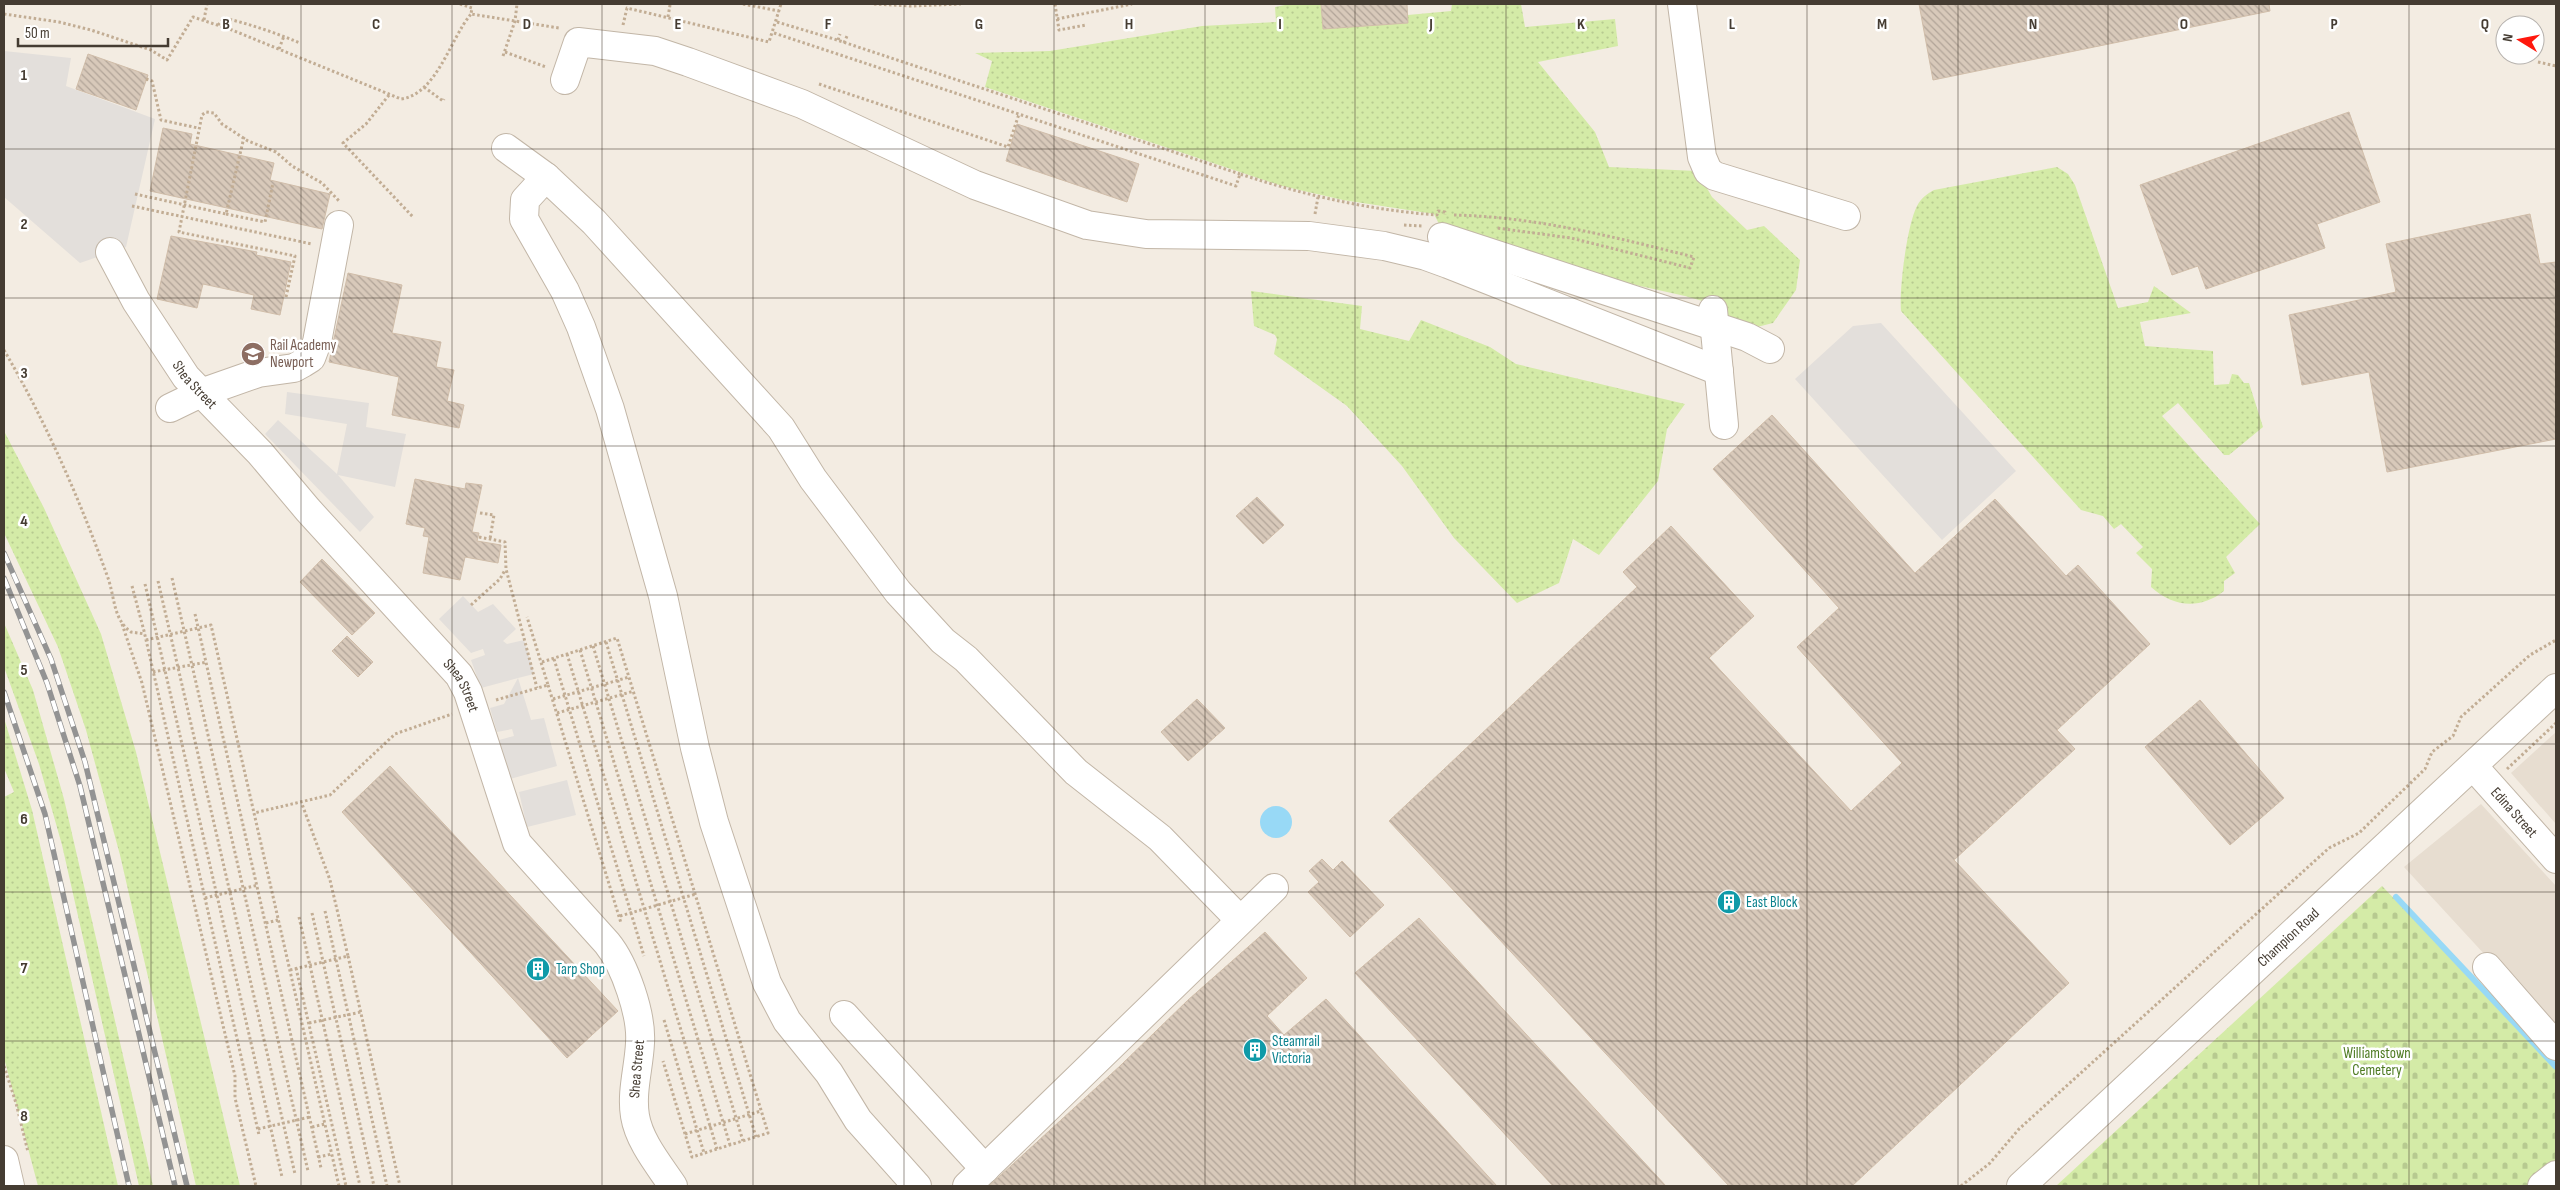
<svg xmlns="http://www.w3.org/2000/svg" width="2560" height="1190" viewBox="0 0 2560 1190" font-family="'Sofia Sans Condensed',sans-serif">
  <defs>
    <pattern id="grass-dots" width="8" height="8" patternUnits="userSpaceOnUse" patternTransform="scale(1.25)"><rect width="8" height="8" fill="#d4eba7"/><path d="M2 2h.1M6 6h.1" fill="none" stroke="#b7ca90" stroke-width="1.8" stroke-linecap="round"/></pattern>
    <pattern id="cemetery-stones" width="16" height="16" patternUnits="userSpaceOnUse" patternTransform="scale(1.25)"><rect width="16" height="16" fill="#d4eba7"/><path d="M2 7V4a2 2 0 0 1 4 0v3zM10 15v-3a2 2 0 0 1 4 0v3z" fill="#b7ca90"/></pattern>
    <pattern id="building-back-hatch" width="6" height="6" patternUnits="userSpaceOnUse" patternTransform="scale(1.25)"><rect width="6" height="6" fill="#d8c9ba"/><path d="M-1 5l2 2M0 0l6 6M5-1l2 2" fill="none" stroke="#b1a498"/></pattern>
  </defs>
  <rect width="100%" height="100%" fill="#f3ece2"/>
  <path fill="#e7ddd0" d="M2556,732V824L2511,773Z
    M2481,804L2556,886V1032L2404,867Z"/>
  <path fill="url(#grass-dots)" d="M1290,4H1321L1323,29L1408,23V15L1451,11L1452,4H1521L1525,27L1615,19L1618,46L1538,62L1595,132L1609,167L1697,171L1712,197L1747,230L1764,226L1800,260L1796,290L1773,323L1749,329L1737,328L1720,306L1685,296L1555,267L1443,232L1434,214L1343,200L1282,186L985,87L992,61L975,53L1050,51L1202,26L1276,22L1275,7Z
    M2057,167L2068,174L2075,185L2118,308L2148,302L2154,286L2191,313L2140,322L2145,346L2213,351L2214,385L2229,384L2232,374L2238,375L2244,383H2249L2263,427L2229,455H2224L2178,403L2162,416L2260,524L2226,557L2235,573L2224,581V591C2200,610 2173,607 2151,587L2152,569L2136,553L2143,547L2121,524L2114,529L2103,516L2081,510L1901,311C1899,289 1907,225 1917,206C1921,198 1927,194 1934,190Z
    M1251,291L1362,306L1360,329L1409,341L1421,320L1490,347L1516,364L1685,404L1667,429L1658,481L1599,555L1573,539L1559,583L1517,603L1454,538L1402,466L1347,406L1274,354L1277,339L1275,335L1254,326Z
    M4,431L44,508L101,634L136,752L240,1186H196L120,855L86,730L58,647L4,533Z
    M4,623L33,690L64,799L153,1186H139L62,845L39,764L4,667Z
    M4,718L32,810L118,1186H38L4,1058V797L14,792L4,768Z"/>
  <path fill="url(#cemetery-stones)" d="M2382,886L2556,1067V1186H2056Z"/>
  <path fill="#e3dfdb" d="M4,51L71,58L66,86L155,119L126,247L80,263L4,197Z
    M1881,323L2016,471L1942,540L1795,379L1853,326Z
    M287,392L369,403L366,427L406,434L395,487L338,475L374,517L360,532L265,434L278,420L337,474L347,424L285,414Z
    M463,596L478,612L493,604L516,629L503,641L507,644L524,640L534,674L518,678L531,720L544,718L557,766L510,779L499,740L514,736L512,729L497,732L490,708L504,704L518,678L481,688L471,660L485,655L483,649L471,653L439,619Z
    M567,780L576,815L527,827L519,792Z"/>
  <path fill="#98d9f6" d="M1260 822a16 16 0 1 1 32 0a16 16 0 1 1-32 0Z"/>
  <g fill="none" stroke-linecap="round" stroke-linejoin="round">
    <path stroke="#98d9f6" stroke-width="6" d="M2396,897L2556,1067"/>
  </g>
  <path fill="url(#building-back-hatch)" stroke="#d0bda9" d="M1321,4H1407L1408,23L1323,29Z
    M1919,4H2269L2270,11L1933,80Z
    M88,54L148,75L136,110L76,89Z
    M2349,112L2380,202L2317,224L2325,248L2206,289L2198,266L2172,275L2140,185Z
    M1017,124L1139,164L1127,202L1006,161Z
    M163,128L192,134L190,144L274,163L270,180L330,194L322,229L150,191Z
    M2530,214L2540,264L2556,262V439L2387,472L2369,372L2302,385L2289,315L2396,292L2386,244Z
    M171,236L257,252L256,255L291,262L280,315L251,309L254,295L203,284L197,308L157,299Z
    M348,273L402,285L392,333L441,342L436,367L454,370L447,401L464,405L459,428L392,415L399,377L329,362Z
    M1772,415L1915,573L1995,499L2066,576L2078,565L2150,644L2057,730L2075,749L1954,860L2069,983L1852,1186H1729L1389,821L1637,587L1623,572L1671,526L1754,616L1709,658L1851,811L1902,763L1797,647L1839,608L1713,469Z
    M415,479L465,489L466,483L482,485L472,532L479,533L477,541L501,545L498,563L465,557L460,580L423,573L429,537L423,536L425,528L406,524Z
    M1257,497L1284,525L1263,544L1236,516Z
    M322,559L375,613L352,635L300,582Z
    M347,636L373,662L358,677L332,651Z
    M1197,699L1225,728L1188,761L1161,732Z
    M2200,700L2284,798L2230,845L2145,747Z
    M390,766L618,1011L567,1058L342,812Z
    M1322,859L1333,870L1342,861L1384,905L1350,937L1308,892L1319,882L1309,871Z
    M1419,918L1666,1186H1553L1355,973Z
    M1265,932L1307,978L1267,1016L1284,1035L1326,999L1497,1186H989L1121,1065L1188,1000Z"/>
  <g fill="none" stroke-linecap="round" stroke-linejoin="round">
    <g stroke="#c2b6a7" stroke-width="30">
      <g id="minor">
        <path d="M1682,4L1702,157L1708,171L1715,176L1846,216"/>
        <path d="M565,80L578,42L655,51L688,62L802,104L975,185L1087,225L1146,234L1309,236L1384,246L1426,256L1448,264L1719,371"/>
        <path d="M506,148L546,177"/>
        <path d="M1442,237L1747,337L1770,349"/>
        <path id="s1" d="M110,252L136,301L186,377L260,453L308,510L459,675L468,692L517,843L607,943C625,965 642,1015 640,1043C639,1067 631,1092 635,1116C639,1141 659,1165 673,1186"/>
        <path d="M1713,310L1724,425"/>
        <path d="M170,408L201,393L258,373L294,368L303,363L311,358L317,342L339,225"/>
        <path id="s2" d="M2473,766L2556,859"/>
        <path d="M2487,967L2556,1046"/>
        <path d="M844,1015L985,1169"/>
        <path d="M4,1160L10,1186"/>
        <path d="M917,1186L858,1120L829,1073L787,1021L767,983L714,822L695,748L663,596L610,409L581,327L565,291L524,219L525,200L546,177L594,222L781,428L813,479L898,592L943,641L966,659L1076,772L1160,838L1240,920"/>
        <path d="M967,1186L1274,888"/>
        <path id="s3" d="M2021,1186L2556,688"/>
        <path d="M2542,1186L2556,1175"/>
      </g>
    </g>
    <path stroke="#c2ad94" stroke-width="3" stroke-dasharray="2.5 2.5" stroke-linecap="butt" d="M460,4L472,8L471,14L559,28
      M743,4L779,11
      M874,4L911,6L961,4
      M1055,4L1059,30L1086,25
      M4,14L59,22L91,30L151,50L167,60L193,17L232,30L401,99C437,94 450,39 471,14
      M668,17L670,5
      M1057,19L1132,4
      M204,20L207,4
      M777,22L834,39L1240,174
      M218,25L224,18C250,24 276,33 300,43
      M623,25L627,8L769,42L781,4
      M774,33L1236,186L1240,174C1304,195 1369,210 1437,215L1438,211L1445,212V215
      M838,40L840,34
      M844,43L847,36
      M279,49L284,36
      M505,52L546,67
      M503,56L515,21L517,4
      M2538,62L2556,66
      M146,79L152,81L161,120L198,128
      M819,84L1008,147L1019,114
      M424,87L443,101L444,99
      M389,95L366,124L343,143L413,217
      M135,194L226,214L244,137
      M132,206L312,244
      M226,214L265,222L273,183
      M1315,214L1318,197
      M1454,215C1537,217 1614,237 1694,257L1690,268L1571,238L1497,228
      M1404,225L1423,226
      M286,297L295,256L179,232L202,115L206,112L214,113L222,124L248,141L276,152L292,166L322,183L340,202
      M4,350C46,422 80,500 108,578C115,598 113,619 131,632L145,634
      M480,513L494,515L490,539
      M479,537L505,542L506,569L537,688
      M172,578L308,1171
      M158,581L295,1174
      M145,584L282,1177
      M132,586L144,631L259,1135
      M471,605L500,579L505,570
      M195,614L321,1168
      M122,624L142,683L235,1076V1098L256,1186
      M146,640L211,625L254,813
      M606,642L756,1137
      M593,646L743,1141
      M580,650L730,1145
      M567,654L717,1149
      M554,659L644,956
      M542,662L617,638L768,1133L692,1157L663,1061
      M153,672L207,662
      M548,685L621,923
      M553,699L629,677
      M496,700L548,685L527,617
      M557,713L634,691
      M2507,769L2556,723
      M205,898L258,885
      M325,911L387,1186
      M312,913L374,1186
      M620,916L696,894
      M299,917L360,1186
      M266,923L278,920
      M348,956L400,1186
      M296,968L346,1186
      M290,970L348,956L330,880L302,804
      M664,1020L704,1153
      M309,1023L361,1012
      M4,1066L16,1103L28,1152
      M312,1127L325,1124
      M258,1129L310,1117
      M685,1134L761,1111
      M318,1157L332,1154
      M339,1186L254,813L330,795L395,734L452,714
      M1961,1186L1990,1163L2019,1129L2329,848L2359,833L2425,769L2432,752L2453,736L2461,717L2530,655L2556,640"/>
    <use href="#minor" stroke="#fff" stroke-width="28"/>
    <g stroke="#939393" stroke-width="5.5">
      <path id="rail" d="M4,553L51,659L85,762L187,1186
        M4,578L47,683L80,786L175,1186
        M4,692L45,814L129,1186"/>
    </g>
    <use href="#rail" stroke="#fff" stroke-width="4" stroke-dasharray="11" stroke-linecap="butt"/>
  </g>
  <path fill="none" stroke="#453c32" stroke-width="1" stroke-opacity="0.55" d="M151,4V1186M301,4V1186M452,4V1186M602,4V1186M753,4V1186M904,4V1186M1054,4V1186M1205,4V1186M1355,4V1186M1506,4V1186M1656,4V1186M1807,4V1186M1958,4V1186M2108,4V1186M2259,4V1186M2409,4V1186M4,149H2556M4,298H2556M4,446H2556M4,595H2556M4,744H2556M4,892H2556M4,1041H2556"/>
  <defs>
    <g id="university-disc" transform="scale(1.25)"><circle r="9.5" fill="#8d6e63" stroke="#fff"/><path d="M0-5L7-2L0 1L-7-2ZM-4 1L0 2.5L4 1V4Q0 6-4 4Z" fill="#fff"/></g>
    <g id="building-disc" transform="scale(1.25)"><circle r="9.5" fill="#0f9aa8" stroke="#fff"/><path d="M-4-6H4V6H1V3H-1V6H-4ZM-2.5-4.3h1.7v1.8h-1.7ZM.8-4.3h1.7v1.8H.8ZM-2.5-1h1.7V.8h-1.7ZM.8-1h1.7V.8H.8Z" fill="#fff"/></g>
  </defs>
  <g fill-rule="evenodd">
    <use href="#university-disc" x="253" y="354"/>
    <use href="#building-disc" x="1729" y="902"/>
    <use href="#building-disc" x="538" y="969"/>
    <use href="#building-disc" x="1255" y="1050"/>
  </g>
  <g text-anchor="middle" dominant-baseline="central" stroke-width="5" stroke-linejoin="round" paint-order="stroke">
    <g font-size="15" fill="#785e54" stroke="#fff" text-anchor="start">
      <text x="270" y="345">Rail Academy<tspan x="270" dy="17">Newport</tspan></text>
    </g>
    <g font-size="15" fill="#453c32" stroke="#fff">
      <text stroke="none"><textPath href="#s1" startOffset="158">Shea Street</textPath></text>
      <text stroke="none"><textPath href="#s1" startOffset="561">Shea Street</textPath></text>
      <text stroke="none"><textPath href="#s2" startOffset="62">Edina Street</textPath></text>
      <text stroke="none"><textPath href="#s3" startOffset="365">Champion Road</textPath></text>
      <text transform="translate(637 1069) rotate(-85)">Shea Street</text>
    </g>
    <g font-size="15" fill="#0d838f" stroke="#fff" text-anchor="start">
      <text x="1746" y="902">East Block</text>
      <text x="556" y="969">Tarp Shop</text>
      <text x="1272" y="1041">Steamrail<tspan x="1272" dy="17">Victoria</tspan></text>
    </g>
    <g font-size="15" fill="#4d7a21" stroke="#fff">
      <text x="2377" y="1053">Williamstown<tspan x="2377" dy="17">Cemetery</tspan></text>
    </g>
  </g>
  <g font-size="16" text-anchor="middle" font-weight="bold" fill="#453c32" stroke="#fff" stroke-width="5" stroke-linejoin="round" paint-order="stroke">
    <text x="226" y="29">B</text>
    <text x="376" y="29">C</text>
    <text x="527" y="29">D</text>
    <text x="678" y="29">E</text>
    <text x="828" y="29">F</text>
    <text x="979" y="29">G</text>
    <text x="1129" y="29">H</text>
    <text x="1280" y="29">I</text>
    <text x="1431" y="29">J</text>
    <text x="1581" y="29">K</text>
    <text x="1732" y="29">L</text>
    <text x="1882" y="29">M</text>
    <text x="2033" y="29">N</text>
    <text x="2184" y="29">O</text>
    <text x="2334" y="29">P</text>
    <text x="2485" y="29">Q</text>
    <text x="24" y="80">1</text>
    <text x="24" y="229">2</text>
    <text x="24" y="378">3</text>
    <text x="24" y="526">4</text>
    <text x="24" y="675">5</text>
    <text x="24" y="824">6</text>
    <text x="24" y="973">7</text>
    <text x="24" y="1121">8</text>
  </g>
  <rect width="2560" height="1190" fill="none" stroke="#453c32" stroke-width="10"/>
  <g transform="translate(2520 40) rotate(280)"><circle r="24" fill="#ffffff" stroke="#b5b1ad"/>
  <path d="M0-4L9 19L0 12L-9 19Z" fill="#ff180d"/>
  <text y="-8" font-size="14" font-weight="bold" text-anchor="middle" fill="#453c32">N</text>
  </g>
  <path d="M18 38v8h150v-8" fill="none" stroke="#453c32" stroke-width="2.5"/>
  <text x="25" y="38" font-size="15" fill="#453c32" stroke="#ffffff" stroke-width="4" paint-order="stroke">50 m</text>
</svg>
